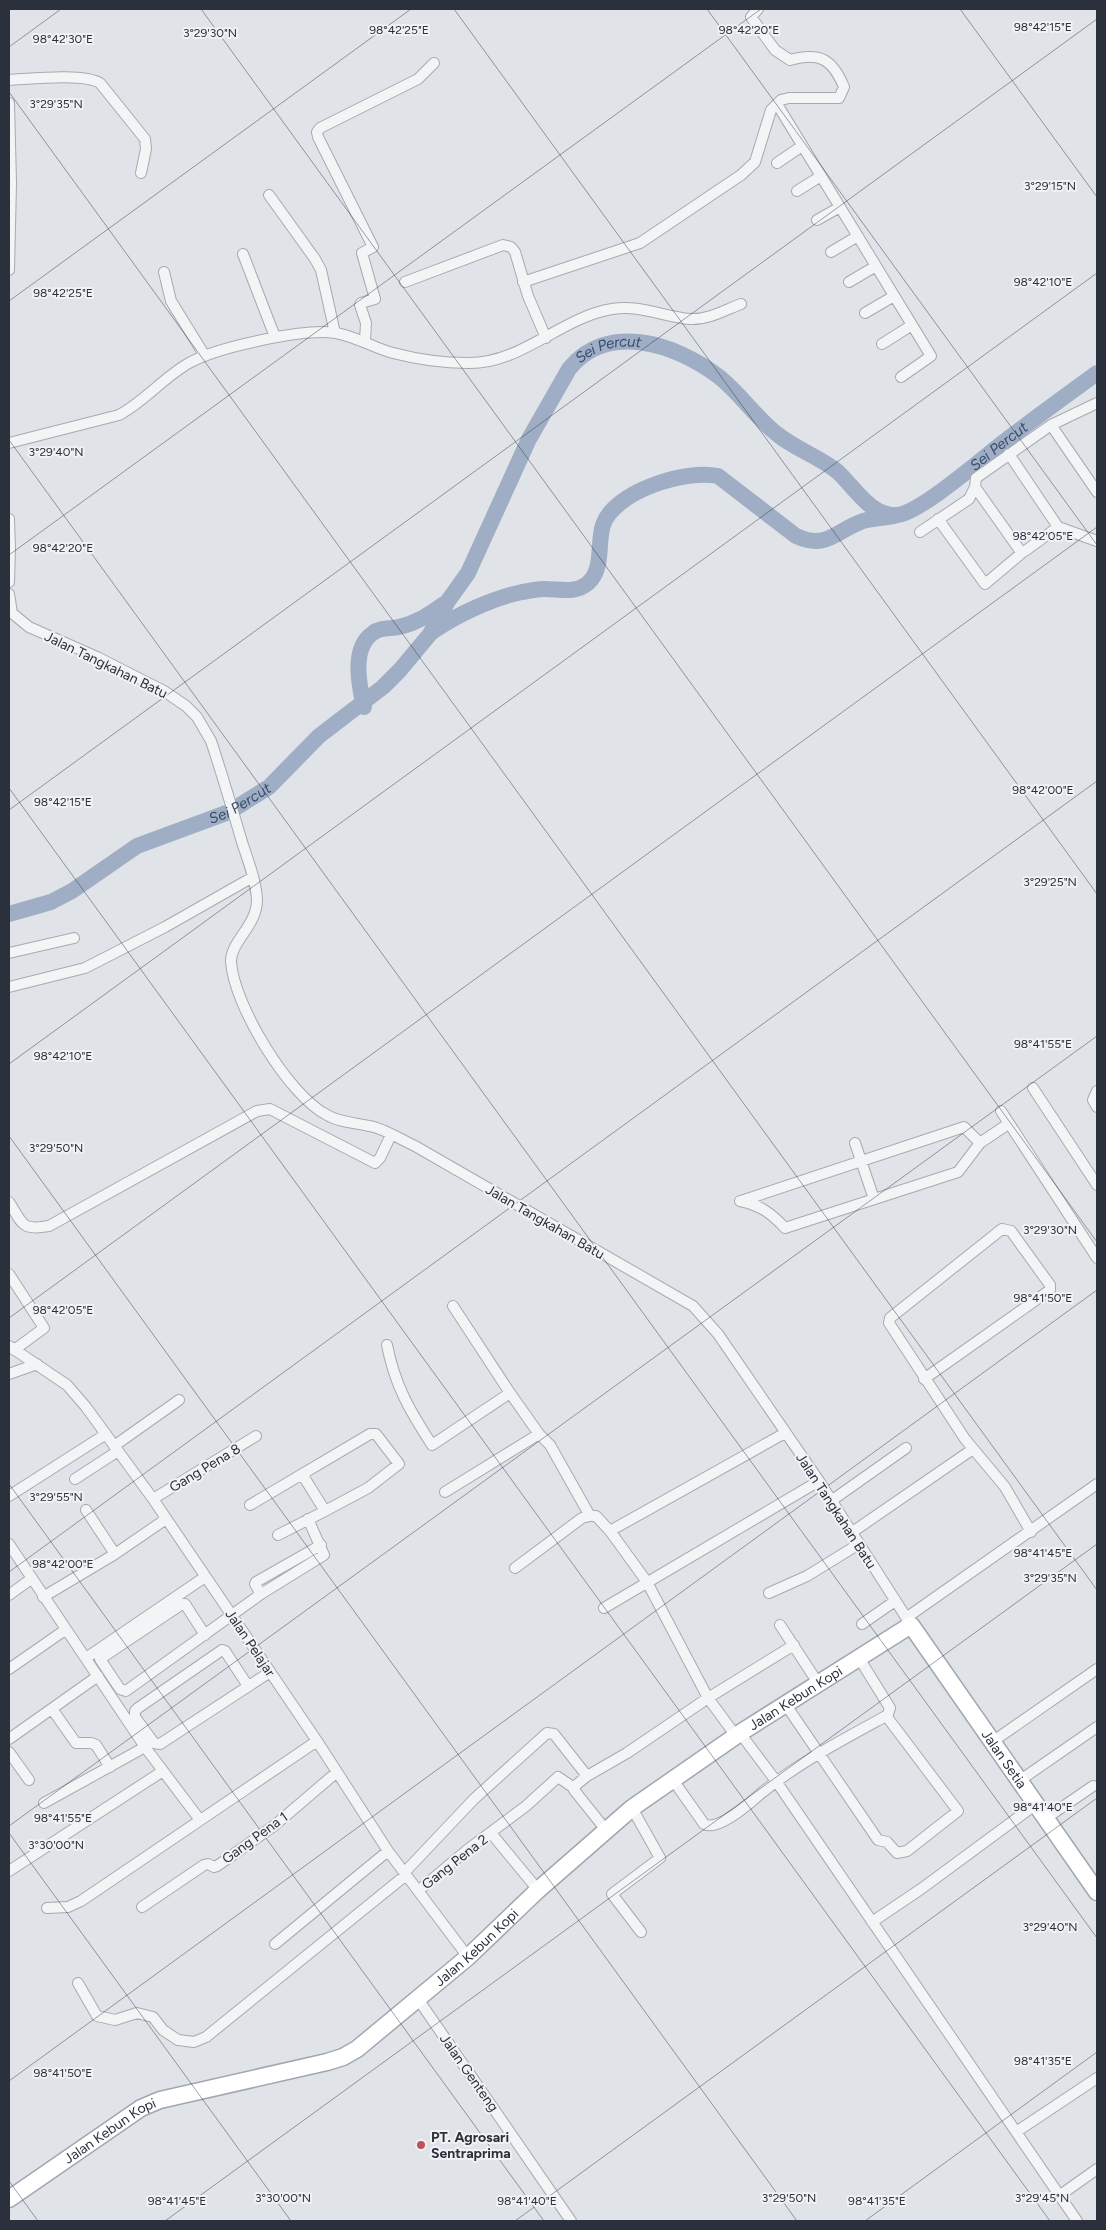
<svg xmlns="http://www.w3.org/2000/svg" width="1106" height="2230" viewBox="0 0 1106 2230" font-family="Figtree,sans-serif">
  <rect width="100%" height="100%" fill="#e0e3e8"/>
  <g fill="none" stroke-linecap="round" stroke-linejoin="round">
    <g stroke="#9faec4" stroke-width="16">
      <path d="M432,632C456,615 493,598 522,592C529,591 537,589 544,589C560,589 575,594 588,583C604,569 597,543 603,525C614,491 687,469 718,476L796,536C827,550 835,531 863,521C872,518 884,518 894,516"/>
      <path d="M364,707C359,685 351,648 373,633C380,627 391,629 399,627C417,623 430,614 444,604"/>
      <path id="s1" d="M9,914L51,902L72,891L137,846L229,812L269,787L319,736L383,687L400,670L430,634L448,601L468,573L529,439L569,369C607,321 676,344 718,376C740,393 755,417 777,434C795,449 820,457 838,472C853,486 872,518 897,515C921,513 987,454 1009,438C1038,416 1068,394 1097,373"/>
    </g>
    <g stroke="#a6aab1" stroke-width="12">
      <path id="minor" d="M9,80C31,79 82,73 100,83L145,139L146,149L141,173
        M9,103L11,183L9,270
        M777,104L931,356L901,377
        M777,163L802,146
        M797,191L821,176
        M269,195L315,259L321,270L335,333
        M817,220L840,207
        M831,252L858,236
        M243,254L275,337
        M164,272L171,301L205,356
        M405,282L503,245L511,247L515,252L528,296L546,338
        M523,282L640,243L741,175L755,162L771,110L781,100L789,98H839L844,87C832,58 819,52 790,60L775,50L751,17L758,9
        M849,282L876,266
        M865,313L894,296
        M365,341L366,323L360,305L361,303L375,299L362,253L373,247L318,137L317,132L320,128L418,79L434,63
        M882,344L912,325
        M1097,403L1051,425L976,478L975,487L1021,552L1025,551L1058,527L1097,541
        M1051,425L1097,492
        M9,443L119,415C145,401 164,377 189,363C217,347 305,328 336,333C357,337 374,348 393,353C416,359 445,363 468,363C521,364 562,317 612,309C639,304 664,317 690,319C708,320 725,310 741,304
        M1009,454L1058,527
        M9,519L10,549L9,582
        M938,519L985,584L1023,552
        M920,532L969,499L975,487
        M9,594L12,613L29,627L97,657L164,691L186,706L197,717L211,741C222,774 232,808 242,842C248,861 256,880 257,900C257,926 230,942 231,962C234,1005 288,1095 327,1115C340,1123 359,1123 374,1127C388,1131 402,1140 415,1146L693,1306L718,1334L819,1481L911,1625
        M9,953L74,938
        M9,987L85,968L165,927L253,877
        M1033,1088L1097,1185
        M1097,1091L1093,1100L1097,1107
        M1001,1111L1097,1258
        M855,1143L874,1199
        M740,1201C760,1205 771,1213 785,1228L958,1172L980,1143L1008,1124
        M741,1201L964,1127L980,1143
        M9,1202C23,1224 21,1231 49,1226L257,1111L270,1109L375,1163L380,1158L391,1135
        M9,1274L44,1328L14,1350
        M453,1306L510,1393L539,1434L550,1445L590,1516
        M387,1345C395,1386 410,1411 432,1445L510,1393
        M9,1346L67,1385L86,1407L153,1499L317,1741L388,1851L468,1957
        M9,1374L37,1364
        M924,1379L1050,1290V1285L1011,1231L1002,1229L890,1318L889,1323L965,1439L1005,1487L1031,1532
        M114,1446L179,1400
        M75,1479L118,1451
        M445,1492L539,1434
        M9,1496L106,1434
        M153,1499L256,1436
        M831,1501L906,1448
        M250,1505L370,1434H376L399,1464L368,1488L325,1511
        M86,1510L115,1554
        M610,1531L785,1433
        M851,1533L973,1449
        M278,1535L325,1511L302,1474
        M9,1544L145,1747L200,1820
        M515,1568L582,1518L590,1516H596L610,1531L647,1582L708,1698L736,1736
        M769,1593L807,1576L859,1544
        M261,1594L255,1584L256,1582L321,1545
        M9,1595L31,1579
        M43,1597L115,1554L166,1519
        M604,1608L819,1481
        M906,1618L1097,1484
        M862,1624L895,1601
        M780,1625L818,1683
        M205,1635L185,1604H182L100,1659L120,1689L126,1691L261,1594L324,1555L308,1519
        M86,1658L205,1577
        M9,1669L65,1630
        M248,1686L225,1651L222,1650L138,1708L135,1711V1717L154,1743L160,1744L270,1672
        M786,1705L878,1840L887,1842L897,1853L907,1851L958,1811L887,1717L890,1708L859,1658
        M52,1709L76,1743H91L96,1745L110,1767
        M740,1733L776,1781L1077,2221
        M9,1739L98,1676
        M992,1742L1097,1669
        M9,1752L29,1780
        M673,1780L704,1824C717,1832 749,1804 759,1795C798,1763 842,1740 886,1716
        M1019,1781L1097,1727
        M44,1803L145,1747
        M632,1808L660,1858L612,1894L641,1932
        M1045,1819L1093,1786
        M606,1830L574,1790L576,1785L587,1776L627,1753L708,1698L794,1645
        M491,1833L538,1890
        M9,1871L163,1771
        M404,1873L474,1799L547,1733L554,1734L587,1776
        M418,1891L467,1850L526,1806L558,1777L574,1788
        M142,1907L204,1865L208,1864L214,1867L217,1866L275,1825L337,1772
        M47,1908L68,1907L81,1901L317,1741
        M872,1922L921,1889L1035,1805
        M275,1944L388,1851
        M78,1983L97,2016L115,2020L137,2013L153,2017L163,2030L178,2040L194,2042L206,2037L406,1875
        M418,1999L571,2221
        M1016,2132L1097,2078
        M1059,2196L1097,2169"/>
    </g>
    <g stroke="#a1a6b2" stroke-width="19">
      <g id="primary">
        <path id="s2" d="M9,2199L141,2108L160,2100L327,2062L343,2057L357,2049L468,1957L538,1890L632,1808L740,1733L911,1625L1097,1892"/>
      </g>
    </g>
    <use href="#minor" stroke="#f3f4f6" stroke-width="10"/>
    <use href="#primary" stroke="#fff" stroke-width="16"/>
  </g>
  <path fill="none" stroke="#2b303d" stroke-width="1" stroke-opacity="0.45" d="M201,9L1097,1242M454,9L1097,894M707,9L1097,545M960,9L1097,197M9,47L61,9M9,92L1097,1590M9,301L411,9M9,440L1097,1938M9,555L761,9M9,788L1050,2221M9,810L1097,19M9,1064L1097,273M9,1136L797,2221M9,1318L1097,527M9,1484L544,2221M9,1572L1097,781M9,1826L1097,1036M9,1833L291,2221M9,2081L1097,1290M9,2181L38,2221M165,2221L1097,1544M515,2221L1097,1798M865,2221L1097,2052"/>
  <circle fill="#bf535b" stroke="#f0f2f5" stroke-width="2" cx="421" cy="2145" r="5"/>
  <g text-anchor="middle" dominant-baseline="central" stroke-width="4" stroke-linejoin="round" paint-order="stroke">
    <g font-size="14" fill="#2b303d" stroke="#f0f2f5">
      <text transform="translate(106 665) rotate(26)">Jalan Tangkahan Batu</text>
      <text transform="translate(545 1222) rotate(30)">Jalan Tangkahan Batu</text>
      <text transform="translate(205 1468) rotate(-31)">Gang Pena 8</text>
      <text transform="translate(836 1511) rotate(57)">Jalan Tangkahan Batu</text>
      <text transform="translate(250 1643) rotate(56)">Jalan Pelajar</text>
      <text stroke="none"><textPath href="#s2" startOffset="948">Jalan Kebun Kopi</textPath></text>
      <text stroke="none"><textPath href="#s2" startOffset="1248">Jalan Setia</textPath></text>
      <text transform="translate(255 1838) rotate(-36)">Gang Pena 1</text>
      <text transform="translate(455 1862) rotate(-38)">Gang Pena 2</text>
      <text stroke="none"><textPath href="#s2" startOffset="542">Jalan Kebun Kopi</textPath></text>
      <text transform="translate(469 2073) rotate(55)">Jalan Genteng</text>
      <text stroke="none"><textPath href="#s2" startOffset="122">Jalan Kebun Kopi</textPath></text>
    </g>
    <g font-size="14" font-weight="bold" fill="#2b303d" stroke="#f0f2f5" text-anchor="start">
      <text x="431" y="2137">PT. Agrosari<tspan x="431" dy="16">Sentraprima</tspan></text>
    </g>
    <g font-size="15" font-style="italic" fill="#394c6d" stroke="#f0f2f5">
      <text stroke="none"><textPath href="#s1" startOffset="861">Sei Percut</textPath></text>
      <text stroke="none"><textPath href="#s1" startOffset="1334">Sei Percut</textPath></text>
      <text stroke="none"><textPath href="#s1" startOffset="258">Sei Percut</textPath></text>
    </g>
  </g>
  <g font-size="12" text-anchor="middle" fill="#2b303d" stroke="#f0f2f5" stroke-width="4" stroke-linejoin="round" paint-order="stroke">
    <text x="1043" y="31">98°42'15"E</text>
    <text x="399" y="34">98°42'25"E</text>
    <text x="749" y="34">98°42'20"E</text>
    <text x="210" y="37">3°29'30"N</text>
    <text x="63" y="43">98°42'30"E</text>
    <text x="56" y="108">3°29'35"N</text>
    <text x="1050" y="190">3°29'15"N</text>
    <text x="1043" y="286">98°42'10"E</text>
    <text x="63" y="297">98°42'25"E</text>
    <text x="56" y="456">3°29'40"N</text>
    <text x="1043" y="540">98°42'05"E</text>
    <text x="63" y="552">98°42'20"E</text>
    <text x="1043" y="794">98°42'00"E</text>
    <text x="63" y="806">98°42'15"E</text>
    <text x="1050" y="886">3°29'25"N</text>
    <text x="1043" y="1048">98°41'55"E</text>
    <text x="63" y="1060">98°42'10"E</text>
    <text x="56" y="1152">3°29'50"N</text>
    <text x="1050" y="1234">3°29'30"N</text>
    <text x="1043" y="1302">98°41'50"E</text>
    <text x="63" y="1314">98°42'05"E</text>
    <text x="56" y="1501">3°29'55"N</text>
    <text x="1043" y="1557">98°41'45"E</text>
    <text x="63" y="1568">98°42'00"E</text>
    <text x="1050" y="1582">3°29'35"N</text>
    <text x="1043" y="1811">98°41'40"E</text>
    <text x="63" y="1822">98°41'55"E</text>
    <text x="56" y="1849">3°30'00"N</text>
    <text x="1050" y="1931">3°29'40"N</text>
    <text x="1043" y="2065">98°41'35"E</text>
    <text x="63" y="2077">98°41'50"E</text>
    <text x="283" y="2202">3°30'00"N</text>
    <text x="789" y="2202">3°29'50"N</text>
    <text x="1042" y="2202">3°29'45"N</text>
    <text x="177" y="2205">98°41'45"E</text>
    <text x="527" y="2205">98°41'40"E</text>
    <text x="877" y="2205">98°41'35"E</text>
  </g>
  <rect width="1106" height="2230" fill="none" stroke="#2b303d" stroke-width="20"/>
</svg>
